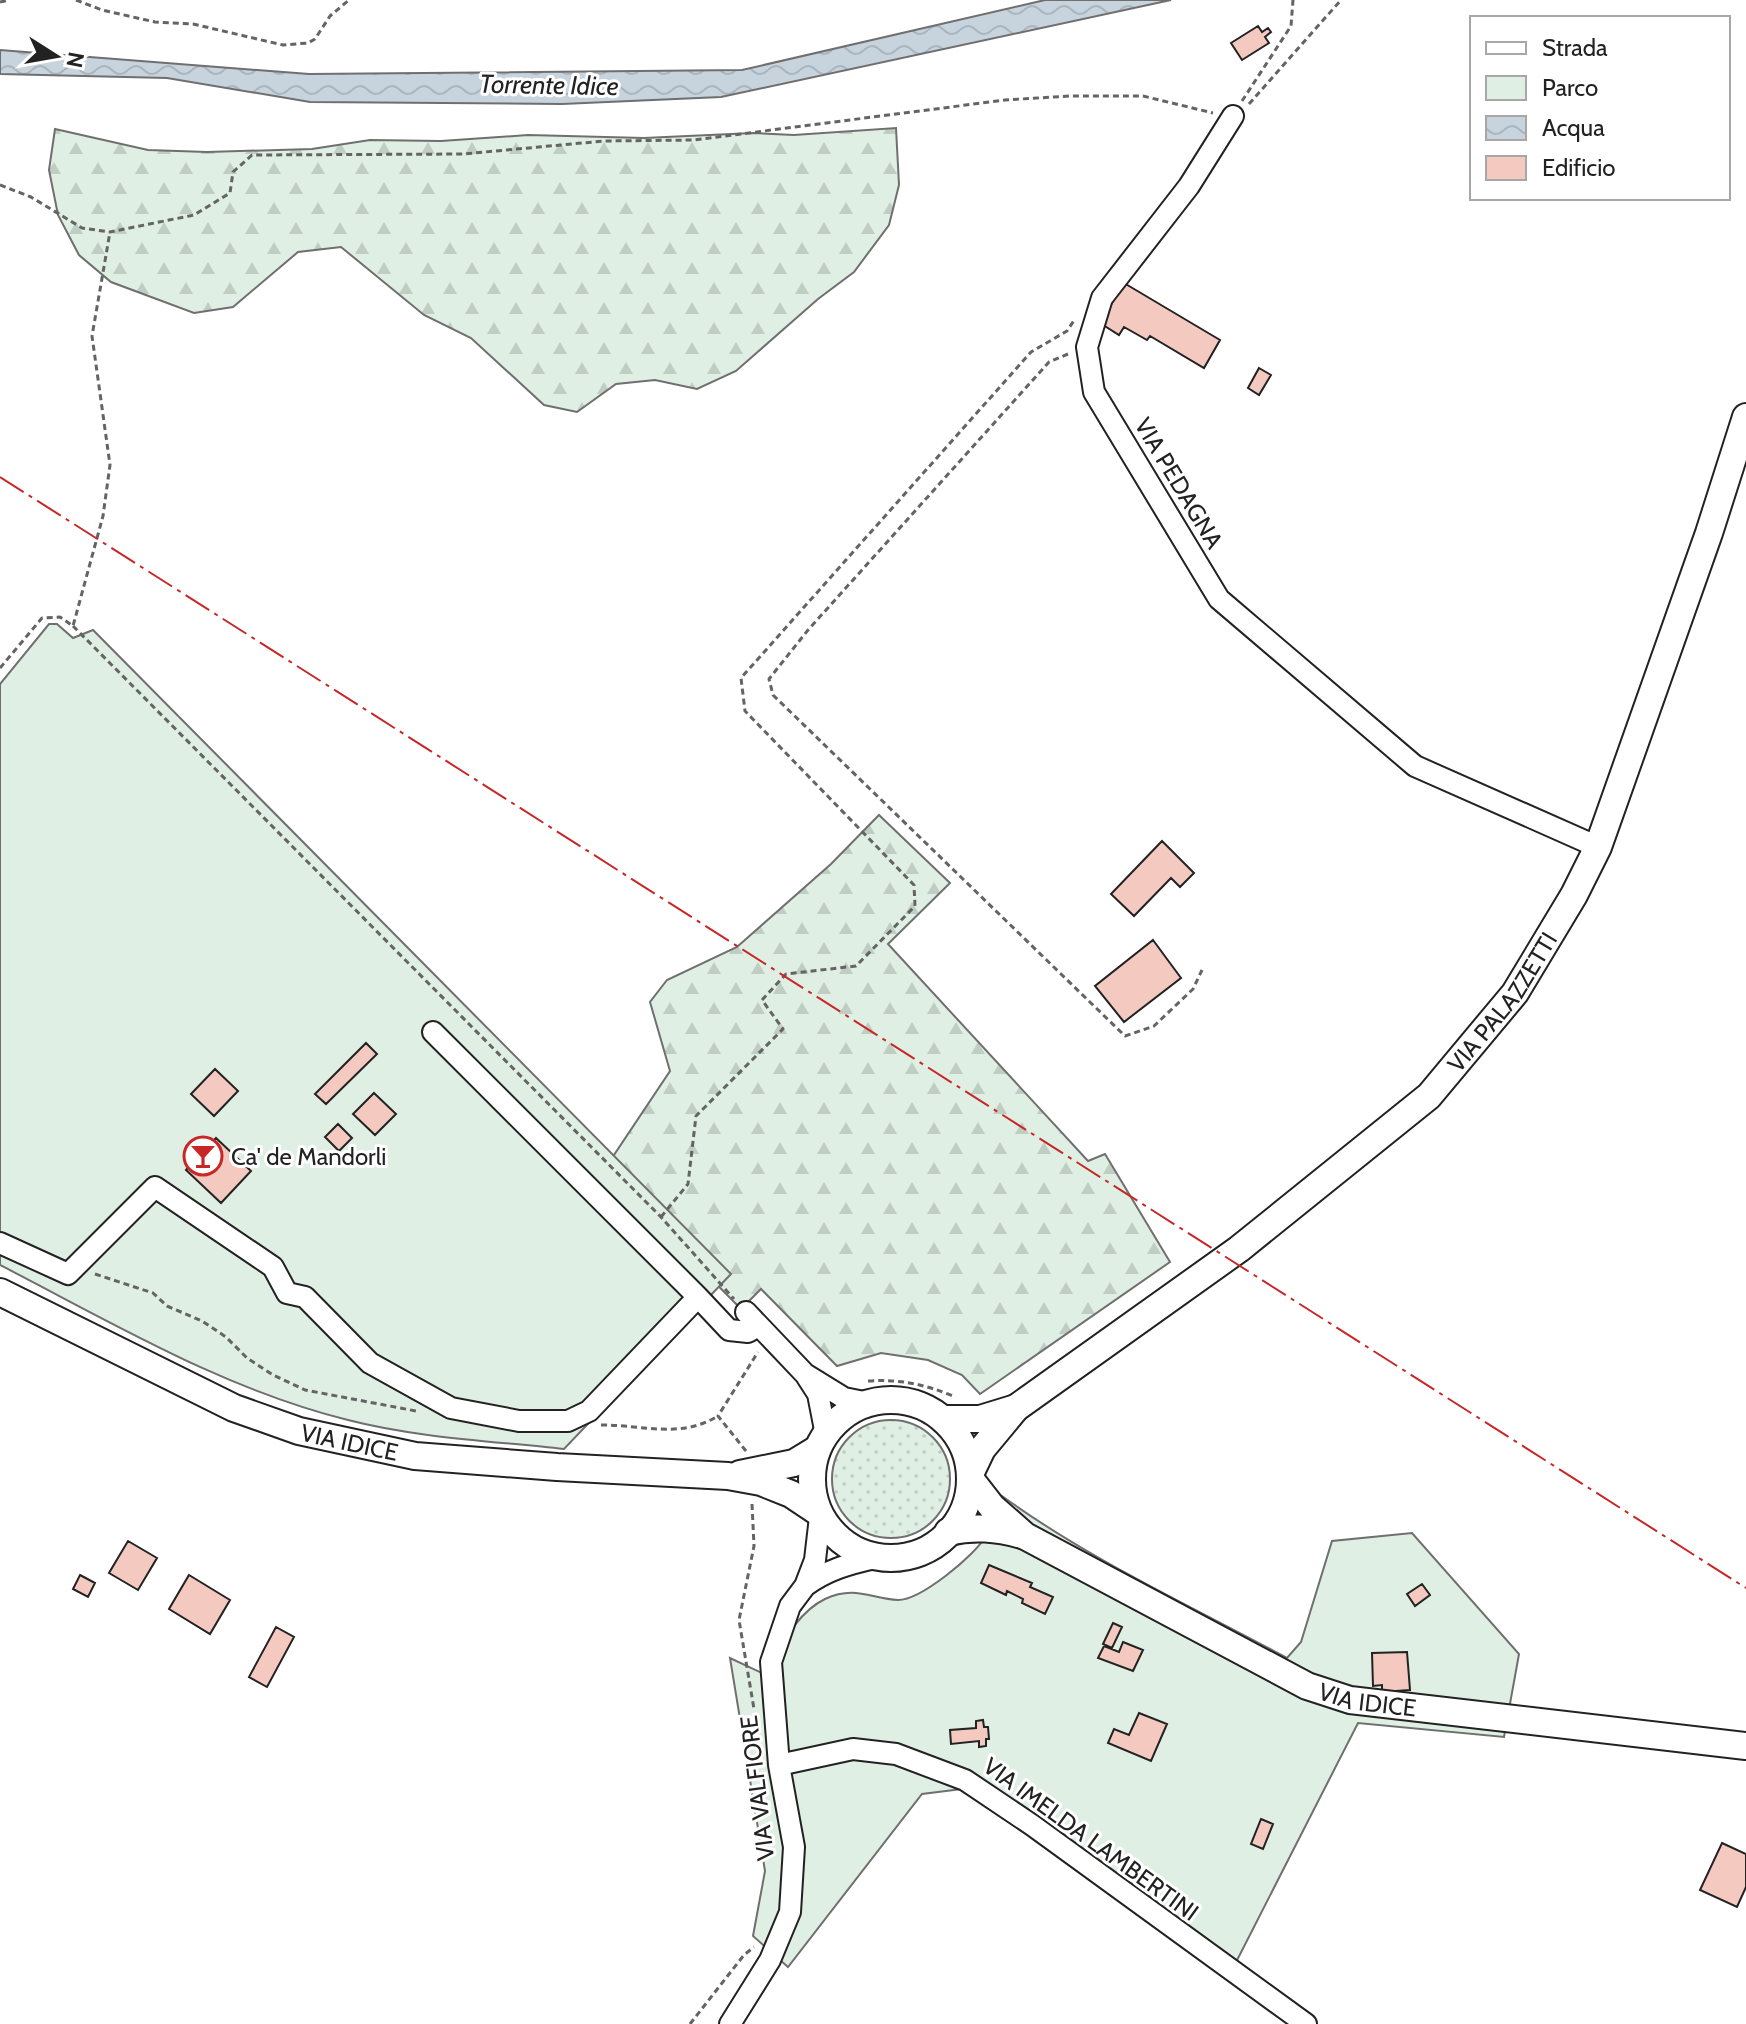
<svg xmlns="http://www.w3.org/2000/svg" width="1746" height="2024" viewBox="0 0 1746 2024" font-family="Cabin,sans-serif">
  <defs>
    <pattern id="grass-dots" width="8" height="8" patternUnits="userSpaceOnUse" patternTransform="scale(2)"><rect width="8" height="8" fill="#e0efe3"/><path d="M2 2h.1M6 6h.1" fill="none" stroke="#c0cdc2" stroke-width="1.8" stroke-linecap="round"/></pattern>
    <pattern id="forest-firs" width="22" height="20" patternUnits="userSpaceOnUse" patternTransform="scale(2)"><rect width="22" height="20" fill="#e0efe3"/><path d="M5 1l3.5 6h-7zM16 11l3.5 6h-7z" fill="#c0cdc2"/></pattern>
    <pattern id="water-waves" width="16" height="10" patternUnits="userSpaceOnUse" patternTransform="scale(2)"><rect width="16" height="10" fill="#c7d3dd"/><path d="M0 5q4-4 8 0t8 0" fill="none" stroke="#abb5bd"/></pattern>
  </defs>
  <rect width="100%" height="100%" fill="#fff"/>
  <path fill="url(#grass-dots)" stroke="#6f6f6f" stroke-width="2" d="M832 1479a59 59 0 1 1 118 0a59 59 0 1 1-118 0Z"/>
  <path fill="url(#forest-firs)" stroke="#6f6f6f" stroke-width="2" d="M896,128L899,185L889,225L854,272L818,299L736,371L697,389L655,380L616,384L577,412L544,405L471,338L424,315L341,247L298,252L233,307L194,313L111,282L79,255L58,215L49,170L55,129L148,150L207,152L312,149L370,140L441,141L528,135L644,138L753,133L794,135Z
    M879,815L950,883L888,944L1088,1161L1105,1154L1170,1262L980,1394L962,1375L928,1360L881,1353L837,1366L761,1289L741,1309L604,1170L670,1071L650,1002L667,980L737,947L831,864Z"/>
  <path fill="#e0efe3" stroke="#6f6f6f" stroke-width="2" d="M49,624H57L73,638L93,630L731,1274L564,1449C492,1441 418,1438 348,1420C223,1389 113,1323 0,1265V684Z
    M1002,1496C1090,1560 1191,1606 1287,1658L1301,1642L1332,1541L1412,1533L1519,1654L1504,1737L1358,1723L1230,1974L970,1788L922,1794L788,1967L753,1936L765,1871L730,1658L764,1674C780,1648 796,1613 825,1599C855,1585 872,1599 898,1600C921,1600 974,1556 986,1536C993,1524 997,1509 1002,1496Z"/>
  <path fill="url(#water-waves)" stroke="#6f6f6f" stroke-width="2" d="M1045,0H1171L721,97L562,104L310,102L167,78L0,74V50L309,74L742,70Z"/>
  <path fill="#f3c9c0" stroke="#222" stroke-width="2" d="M1258,26L1262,32L1268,28L1271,32L1265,37L1269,43L1242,60L1231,43Z
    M1124,283L1220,340L1204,368L1150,336L1147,340L1124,327L1119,335L1100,323Z
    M1259,368L1271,375L1259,395L1248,388Z
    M1162,841L1194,873L1180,887L1171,878L1134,916L1111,894Z
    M1153,940L1181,978L1124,1022L1095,986Z
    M366,1043L377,1054L326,1104L315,1094Z
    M215,1069L238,1091L214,1116L191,1094Z
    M374,1093L396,1114L375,1135L353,1114Z
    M338,1124L352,1138L339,1151L325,1137Z
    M216,1138L251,1171L221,1203L186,1170Z
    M128,1541L157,1558L138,1590L109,1573Z
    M989,1565L1032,1583L1030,1587L1053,1597L1045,1614L1022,1603L1023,1599L1007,1591L1006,1595L981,1583Z
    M80,1575L95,1583L88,1597L73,1589Z
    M189,1575L230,1600L210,1634L169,1609Z
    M1422,1584L1430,1595L1415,1606L1407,1594Z
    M1113,1623L1122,1627L1112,1648L1103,1644Z
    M276,1627L294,1637L267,1687L249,1677Z
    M1123,1642L1143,1650L1133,1671L1098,1658L1104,1646L1119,1652Z
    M1407,1652L1410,1690L1382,1692V1685L1373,1686L1372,1653Z
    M1139,1713L1167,1724L1151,1761L1108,1743L1114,1729L1129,1735Z
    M983,1720L984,1727H988L989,1739H986V1746L979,1747V1741L951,1744L950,1730L976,1728V1721Z
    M1261,1819L1273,1824L1263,1849L1251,1844Z
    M1722,1843L1746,1854V1887L1737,1907L1700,1890Z"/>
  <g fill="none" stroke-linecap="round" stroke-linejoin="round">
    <g stroke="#222" stroke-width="24">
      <path id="minor" d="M1233,116L1189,186L1102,298L1087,347L1094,392L1219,599L1415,766L1598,847
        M433,1032L698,1297
        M0,1243L68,1274L155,1187L273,1267L287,1293L305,1297L370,1363L451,1408L519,1421H568L589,1411L698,1297L729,1330L748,1332L758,1326
        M746,1312L805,1374L844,1398L869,1403
        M807,1377L818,1394L826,1435
        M805,1586C827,1570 848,1564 875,1558
        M779,1765L853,1749L896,1754L965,1780L1032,1825L1306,2024
        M730,2024L770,1960L790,1912L794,1847L779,1765L771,1662L790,1606L805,1586L815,1560L820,1517"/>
    </g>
    <g stroke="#222" stroke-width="30">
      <g id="major">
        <path id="s1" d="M0,1292L234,1408L299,1431L415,1456L557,1467L728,1476L761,1482L791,1494L818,1512"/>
        <circle cx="891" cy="1479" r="79"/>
        <path d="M943,1419H980L1016,1408"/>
        <path id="s2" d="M971,1472L982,1449L1016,1408L1239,1249L1429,1096L1515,993L1574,895L1598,847L1709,533L1746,417"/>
        <path d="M740,1474L794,1463L817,1449"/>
        <path id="s3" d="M971,1480L992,1507L1025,1536L1307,1686L1350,1700L1746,1746"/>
        <path d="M948,1532C975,1526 996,1528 1022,1535"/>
      </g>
    </g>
    <path stroke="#646464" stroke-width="3" stroke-dasharray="6 4" stroke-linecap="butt" d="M76,0L102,10L155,22L193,24L283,45L308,43L315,39L330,16L349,0
      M0,2L9,0
      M1242,101L1291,26L1293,0
      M1249,104L1341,0
      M0,185L31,197L82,228L110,232L194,215L230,193L233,172L252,155L463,154L604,141L694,140L1005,100L1069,96H1143L1213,113
      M1068,354L1049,362L808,630L769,679L773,695L1125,1036L1154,1026L1193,989L1202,970
      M73,626L661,1217L734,1299
      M0,668L42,618L60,617L73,626L103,516L110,465L92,336L110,232
      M661,1217L688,1184L696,1116L783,1029L762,1000L786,974L856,966L915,906L914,885L745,711L741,678L1031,352L1067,331L1075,319
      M95,1274L153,1293L167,1306L202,1321L226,1337L247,1358L273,1375L305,1390L416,1411
      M868,1381C899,1379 924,1384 953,1396
      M601,1425C644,1425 680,1439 718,1416
      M746,1451L718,1416L758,1352
      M752,1504L754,1546L739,1620L754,1709
      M690,2024L744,1955L754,1947"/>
    <use href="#minor" stroke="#fff" stroke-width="20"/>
    <use href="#major" stroke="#fff" stroke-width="26"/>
    <path stroke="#c62828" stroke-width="2" stroke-dasharray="28 6 4 6" stroke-linecap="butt" d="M0,477L1746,1588"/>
  </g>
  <defs>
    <g id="bar-ring" transform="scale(2)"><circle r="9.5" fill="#fff" stroke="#c62828" stroke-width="1.5"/><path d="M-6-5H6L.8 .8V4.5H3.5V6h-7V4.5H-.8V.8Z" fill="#c62828"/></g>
  </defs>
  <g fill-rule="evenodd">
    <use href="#bar-ring" x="203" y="1156"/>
  </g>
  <g text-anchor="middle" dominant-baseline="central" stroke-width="6" stroke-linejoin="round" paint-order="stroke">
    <g font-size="24" fill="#222" stroke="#fff">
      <text transform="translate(1179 483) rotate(59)">VIA PEDAGNA</text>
      <text stroke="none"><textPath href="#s2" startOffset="716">VIA PALAZZETTI</textPath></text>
      <text stroke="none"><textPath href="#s1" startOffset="382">VIA IDICE</textPath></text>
      <text stroke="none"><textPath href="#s3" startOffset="460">VIA IDICE</textPath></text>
      <text transform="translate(757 1788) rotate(-97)">VIA VALFIORE</text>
      <text transform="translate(1091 1839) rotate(36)">VIA IMELDA LAMBERTINI</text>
    </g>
    <g font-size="24" fill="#222" stroke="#fff" text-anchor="start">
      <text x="231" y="1156">Ca' de Mandorli</text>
    </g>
    <g font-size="26" font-style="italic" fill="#222" stroke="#fff">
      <text transform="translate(549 85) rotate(1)">Torrente Idice</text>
    </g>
  </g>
  <rect x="1470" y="16" width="260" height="184" fill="#ffffff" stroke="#a7a7a7" stroke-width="2"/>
  <rect x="1486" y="42" width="40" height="12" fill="#ffffff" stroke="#a7a7a7" stroke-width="2"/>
  <text x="1542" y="56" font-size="24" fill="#222222">Strada</text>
  <rect x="1486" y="76" width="40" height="24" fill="#e0efe3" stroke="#a7a7a7" stroke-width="2"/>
  <text x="1542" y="96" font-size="24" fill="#222222">Parco</text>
  <rect x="1486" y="116" width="40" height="24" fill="url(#water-waves)" stroke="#a7a7a7" stroke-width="2"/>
  <text x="1542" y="136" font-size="24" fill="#222222">Acqua</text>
  <rect x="1486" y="156" width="40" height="24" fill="#f3c9c0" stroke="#a7a7a7" stroke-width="2"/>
  <text x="1542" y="176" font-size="24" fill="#222222">Edificio</text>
  <g transform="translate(56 56) rotate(101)" stroke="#ffffff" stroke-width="6" paint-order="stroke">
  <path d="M0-6L14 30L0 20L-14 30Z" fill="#222222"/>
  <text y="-12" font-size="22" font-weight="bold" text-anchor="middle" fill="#222222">N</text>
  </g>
</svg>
